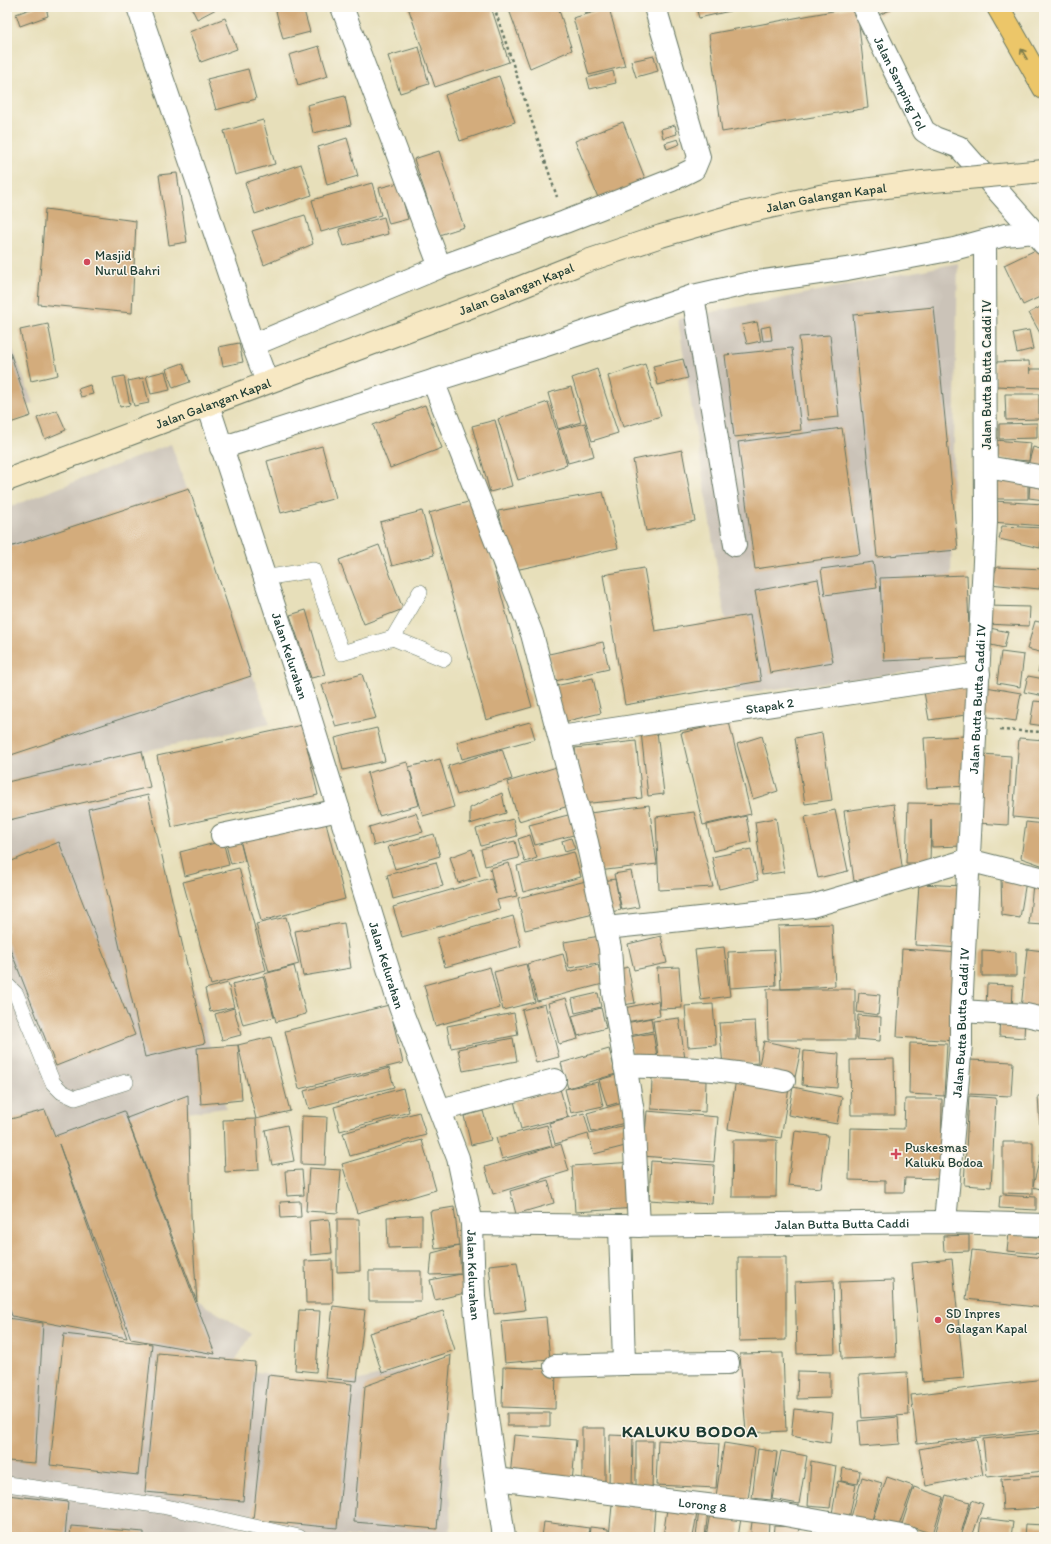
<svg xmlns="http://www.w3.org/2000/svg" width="1051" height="1544" viewBox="0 0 1051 1544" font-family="Itim,sans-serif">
  <rect width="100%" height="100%" fill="#fbf7ec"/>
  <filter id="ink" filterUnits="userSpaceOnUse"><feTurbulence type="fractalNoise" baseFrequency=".025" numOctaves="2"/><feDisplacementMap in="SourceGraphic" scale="8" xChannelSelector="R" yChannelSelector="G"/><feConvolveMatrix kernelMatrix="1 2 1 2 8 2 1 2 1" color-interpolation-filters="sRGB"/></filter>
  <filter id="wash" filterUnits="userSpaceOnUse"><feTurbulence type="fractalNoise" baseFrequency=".012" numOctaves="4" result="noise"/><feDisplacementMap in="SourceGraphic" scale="16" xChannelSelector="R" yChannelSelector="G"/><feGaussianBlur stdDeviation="0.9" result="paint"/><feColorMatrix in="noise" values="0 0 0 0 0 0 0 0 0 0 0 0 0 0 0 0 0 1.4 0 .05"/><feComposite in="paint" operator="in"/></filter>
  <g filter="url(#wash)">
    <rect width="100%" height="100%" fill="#e7dfba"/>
    <path fill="#cbc3b8" d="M958,263L949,667L735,694L722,600L678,319Z
      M7,333L33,403L7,412Z
      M171,444L270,724L126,755L178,989H195L226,1108L186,1113L166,1219L186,1294L252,1334L231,1367L302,1380L356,1381L445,1359L451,1537H7V508Z"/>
    <g id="blocks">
      <path fill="#d3ac7b" d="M36,7H46L48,16L20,26L16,14Z
        M191,7H220L197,19Z
        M275,7H303L310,32L283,39Z
        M408,7H491L509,62L435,87Z
        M508,7H558L572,50L530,68Z
        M585,7H605L586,13Z
        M696,7H729L730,11L699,18Z
        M854,7H857L868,108L722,132L709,34Z
        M875,7H898L878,15Z
        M609,8L625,66L589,75L573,18Z
        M225,18L237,49L201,62L189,32Z
        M319,46L328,76L298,85L289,55Z
        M419,47L429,84L400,93L388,56Z
        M654,56L658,71L636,77L631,61Z
        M248,69L256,99L216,110L207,79Z
        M613,71L616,83L590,89L587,78Z
        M499,76L515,122L460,141L445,95Z
        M345,96L351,125L313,133L307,105Z
        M263,120L275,164L235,175L224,131Z
        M623,122L646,181L599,200L575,141Z
        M675,125L677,134L663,138L661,129Z
        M347,138L358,176L327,185L318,147Z
        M678,139L680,144L667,149L665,143Z
        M439,151L464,227L439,235L414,159Z
        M301,164L312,195L255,214L245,183Z
        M177,173L187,242L169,245L159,175Z
        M372,183L381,215L321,232L312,200Z
        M398,183L408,219L389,224L379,188Z
        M45,209L136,221L132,313L38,304Z
        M305,215L313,244L264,265L252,231Z
        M384,217L388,234L344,246L339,229Z
        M1042,247L1044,252V295L1023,305L1004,265Z
        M1044,305V333L1041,335L1029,313Z
        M934,307L958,550L877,557L853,315Z
        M757,322L761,341L747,344L742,325Z
        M48,324L58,375L31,381L20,330Z
        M770,326L772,340L763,341L761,328Z
        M1029,330L1033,349L1017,353L1013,333Z
        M830,335L839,417L808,420L799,337Z
        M7,343L31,416L7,424Z
        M239,343L243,362L223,366L219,347Z
        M792,348L801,430L734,437L725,355Z
        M683,359L688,378L658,385L653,366Z
        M1029,361L1030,374V369H1043V388L996,386L995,362Z
        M183,363L190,382L173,388L166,369Z
        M645,364L661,416L623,427L608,376Z
        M597,369L618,433L592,441L572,378Z
        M165,371L170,390L151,394L146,376Z
        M124,376L130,405L120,407L113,378Z
        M143,378L149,403L134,406L128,381Z
        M90,385L93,394L81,397L78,389Z
        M571,387L581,422L558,429L548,393Z
        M1005,394H1039V419L1006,420Z
        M548,402L567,465L518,480L498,419Z
        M1043,404H1044V439H1040Z
        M425,405L442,448L390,468L373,425Z
        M57,410L66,430L45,439L37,418Z
        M495,420L512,486L490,492L472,426Z
        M585,423L594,456L568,463L558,430Z
        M1037,423V438L999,439V424Z
        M842,428L860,554L755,569L738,442Z
        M994,440L1031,443L1029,461L992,458Z
        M322,446L336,498L281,513L267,461Z
        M1033,447L1044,450V473L1027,469Z
        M682,450L695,521L646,531L633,460Z
        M1028,475V499H990V476Z
        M1030,482L1044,483V500L1029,498Z
        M189,488L251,676L8,756L7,548Z
        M603,492L618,548L515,570L498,511Z
        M475,500L532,707L486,720L429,513Z
        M993,501L1044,504V526L992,522Z
        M422,511L434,555L392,566L380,522Z
        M1002,526L1043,528L1040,548L999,539Z
        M379,545L403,609L364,624L339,560Z
        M873,562L877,588L825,595L821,569Z
        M997,567L1044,569V573L1039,589L990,584Z
        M644,568L655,631L750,615L761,681L625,705L603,575Z
        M967,575L970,657L884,661L880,578Z
        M818,579L833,662L770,673L755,591Z
        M987,606L1030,607L1029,626L986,624Z
        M306,610L325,675L311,678L290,615Z
        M1035,621L1044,623V653L1027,649Z
        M990,628L1008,632L1004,648L987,644Z
        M603,642L609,669L555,681L549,654Z
        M1001,652L1024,655L1020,687L997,683Z
        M1042,658H1044V673L1038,672Z
        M362,674L376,718L336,727L322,685Z
        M1028,676L1044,679V696L1024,692Z
        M593,678L601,713L563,722L555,686Z
        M969,685L973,714L929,720L924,692Z
        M986,687L1021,693L1016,721L982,716Z
        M1034,701L1044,702V726L1030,724Z
        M530,722L535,739L462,759L457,742Z
        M729,722L751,814L703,825L681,733Z
        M302,725L318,795L172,827L157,756Z
        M377,728L385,761L343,770L335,738Z
        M657,731L664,794L648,796L641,732Z
        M822,733L832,800L805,804L795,738Z
        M762,736L778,791L753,799L737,744Z
        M965,736L968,786L927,788L924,738Z
        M1019,738L1044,740V820L1013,817Z
        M636,741L642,798L581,804L575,748Z
        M502,749L512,779L457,795L448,766Z
        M142,751L150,787L9,820L7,810V782Z
        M982,754L1011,756L1008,825L978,823Z
        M440,759L454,807L423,816L409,767Z
        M407,762L419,805L379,816L367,773Z
        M560,766L572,805L519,821L507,782Z
        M502,793L506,813L470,824V808Z
        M148,795L205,1043L145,1057L88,809Z
        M908,803L963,804L962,846L932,847L931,819L930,863H906Z
        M894,804L903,874L854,881L844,811Z
        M649,805L657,864L598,871L590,813Z
        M835,810L848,871L818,878L805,817Z
        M694,812L713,887L659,890L656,817Z
        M416,813L423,832L374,846L369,827Z
        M576,813L581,833L535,845L529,825Z
        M746,816L751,842L713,851L707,825Z
        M776,818L784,872L762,875L755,822Z
        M325,819L345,899L261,921L240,840Z
        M513,819L517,836L481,846L476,829Z
        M1026,822L1044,824V866L1021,858Z
        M434,834L440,856L395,869L388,847Z
        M530,835L537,858L525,862L518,839Z
        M239,837L245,861L231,864L225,841Z
        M571,838L575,849L565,852L562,841Z
        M223,841L229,865L185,876L180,852Z
        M515,841L519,858L485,866L481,849Z
        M59,842L135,1035L56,1066L7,941V863Z
        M472,849L480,876L458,883L450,857Z
        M751,849L758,880L719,889L712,857Z
        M574,852L581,877L523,892L517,866Z
        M436,862L443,886L393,899L387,875Z
        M509,863L517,896L497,900L500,909L402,937L393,907L491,878L496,894L490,868Z
        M239,868L266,970L211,985L183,882Z
        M631,871L639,907L622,910L614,874Z
        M1001,878L1026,881L1020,918L1002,915Z
        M615,879L621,910L605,913L598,882Z
        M590,880L598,913L525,930L518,898Z
        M919,884L964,886L960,948L915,945Z
        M1033,884L1044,886V925L1029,924Z
        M513,916L521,946L445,967L437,938Z
        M286,917L299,964L269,972L256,924Z
        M344,923L351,968L303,976L295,931Z
        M832,924L835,986L781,989L778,926Z
        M600,936L604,962L569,968L564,942Z
        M661,936L667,963L634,970L628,944Z
        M724,947L730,996L701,1000L695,950Z
        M902,949L960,953L955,1041L897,1037Z
        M1027,949L1044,951V1011L1021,1009Z
        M774,950L776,985L730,988L728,952Z
        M982,950L1016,952V976H982Z
        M563,954L568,972L598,965L603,984L537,1001L527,964Z
        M526,964L535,1002L503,1010L494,972Z
        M294,966L306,1014L276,1022L264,974Z
        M490,967L500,1008L435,1026L424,985Z
        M628,967L635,1003L618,1006L612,971Z
        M679,967L682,1008L660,1009L657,968Z
        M263,976L274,1017L243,1025L232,984Z
        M228,983L234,1007L210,1012L205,989Z
        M987,984L1013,985L1012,1011L986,1010Z
        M767,989H855V1040H768Z
        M598,993L601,1007L575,1013L572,999Z
        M859,993L880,995L878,1015L857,1012Z
        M566,998L578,1039L559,1044L548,1003Z
        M658,1001L660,1016L626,1022L624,1008Z
        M545,1004L559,1057L536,1063L522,1010Z
        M713,1004L716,1045L688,1047L685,1006Z
        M389,1005L403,1063L299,1089L285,1031Z
        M234,1008L241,1035L222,1040L215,1014Z
        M601,1008L606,1028L578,1036L572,1016Z
        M514,1013L518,1035L451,1048L447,1026Z
        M858,1015L881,1017L880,1041L857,1039Z
        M1000,1015L1025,1016L1024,1038L999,1036Z
        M651,1018L653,1031L629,1036L626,1023Z
        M679,1018L685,1059L659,1063L653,1021Z
        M755,1021L758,1063L723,1066L719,1023Z
        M653,1033L658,1062L634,1066L629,1037Z
        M271,1037L290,1111L256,1119L238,1045Z
        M513,1038L517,1061L463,1071L458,1049Z
        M764,1041L801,1049L794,1082L757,1074Z
        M910,1043L947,1044L944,1096L909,1094Z
        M238,1045L242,1100L201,1104L197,1048Z
        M609,1049L616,1074L568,1088L561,1063Z
        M804,1051L839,1054L837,1088L802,1085Z
        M894,1059L895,1115H851L850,1060Z
        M970,1060L1013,1062L1011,1096L968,1094Z
        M389,1068L394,1087L309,1109L304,1091Z
        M737,1073L790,1082L781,1138L728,1129Z
        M616,1075L624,1101L607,1106L599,1080Z
        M652,1078L706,1081L705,1112L651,1109Z
        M598,1082L603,1106L571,1113L565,1089Z
        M793,1087L842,1097L837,1124L788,1115Z
        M403,1088L409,1112L340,1131L334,1107Z
        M560,1089L568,1117L521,1129L514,1101Z
        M188,1095L191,1215L197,1302L127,1118Z
        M969,1096L996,1098L991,1187L964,1185Z
        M1038,1096H1044V1127H1040Z
        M905,1099H942L941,1179L905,1178L904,1192H885V1181L849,1180L850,1128L904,1129Z
        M623,1103L628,1122L592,1132L587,1113Z
        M45,1110L55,1136L124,1111L215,1354L131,1339L59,1144L127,1338L12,1316L7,1301V1120Z
        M483,1111L491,1140L471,1145L464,1116Z
        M647,1111L718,1117L714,1162L643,1156Z
        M419,1112L426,1135L350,1156L343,1133Z
        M584,1113L590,1134L625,1125L629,1145L594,1154L588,1134L555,1144L549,1123Z
        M302,1116L327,1117L325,1165L301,1164Z
        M256,1119L259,1170L225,1172L223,1120Z
        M287,1125L294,1161L272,1165L265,1130Z
        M547,1125L552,1146L502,1159L496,1138Z
        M795,1131L828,1135L821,1188L788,1185Z
        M422,1140L436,1190L357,1213L342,1164Z
        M733,1140H777L776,1197H732Z
        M1003,1142H1033V1186L1044,1142V1190L1033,1187V1194L1003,1193Z
        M561,1144L569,1171L493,1194L485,1167Z
        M651,1161L714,1165L712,1204L649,1200Z
        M634,1162L637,1208L575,1212L572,1166Z
        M309,1168L341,1170L338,1213L306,1211Z
        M302,1170L304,1195L287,1196L285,1171Z
        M548,1180L554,1203L516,1214L510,1191Z
        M1000,1195L1036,1197V1210L999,1208Z
        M300,1201L301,1217L281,1218L280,1202Z
        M454,1207L459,1246L435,1249L430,1211Z
        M422,1215V1247L388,1248L387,1217Z
        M329,1219L332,1253L311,1255L309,1221Z
        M337,1219H359L360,1271L337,1272Z
        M1009,1234L1044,1238V1254L1007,1251Z
        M969,1235V1251L944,1252L943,1236Z
        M459,1246L461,1274L465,1293L435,1300L430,1280L461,1274L430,1275L432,1253Z
        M972,1250L1044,1258V1308L966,1299Z
        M738,1257H786V1340L739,1341Z
        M952,1259L964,1378L923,1382L912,1263Z
        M332,1260L333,1303H306L305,1261Z
        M517,1262L525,1310L494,1314L489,1265Z
        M369,1271H421V1301H369Z
        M833,1280L835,1353L797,1354L795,1282Z
        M893,1280L896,1357L842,1359L839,1282Z
        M333,1306L365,1310L357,1381L325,1378Z
        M299,1310L320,1311L316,1372L295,1370Z
        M443,1311L455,1350L382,1373L369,1333Z
        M546,1317L550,1359L505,1363L501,1321Z
        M7,1318L43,1323L35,1463L7,1461Z
        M64,1334L152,1344L138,1475L50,1465Z
        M158,1353L255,1362L243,1501L145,1492Z
        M783,1353L786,1431L746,1433L740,1354Z
        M451,1355L437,1529L354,1522L365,1386Z
        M503,1367L556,1369L555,1409L502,1407Z
        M798,1371L830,1372V1398L797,1399Z
        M907,1372L909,1415L862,1418L859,1375Z
        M268,1375L352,1384L337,1528L253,1520Z
        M1044,1379V1430L917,1444L911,1395Z
        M794,1409L833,1413L830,1443L791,1436Z
        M507,1413H550V1426H507Z
        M898,1417L900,1444L860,1447L858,1421Z
        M582,1428H605V1484H582Z
        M1044,1433V1471L987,1477L983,1439Z
        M514,1435L576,1440L572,1482L510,1477Z
        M610,1435L633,1436L632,1488H609Z
        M976,1439L983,1475L926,1486L919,1449Z
        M658,1440L719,1444L716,1488L656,1485Z
        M636,1441H653L652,1493L636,1492Z
        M724,1443L755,1448L748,1500L716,1496Z
        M758,1449L777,1452L771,1500L752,1498Z
        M781,1451L807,1456L799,1504L772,1499Z
        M811,1461L836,1466L830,1508L808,1506Z
        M843,1468L860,1471L858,1484L841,1481Z
        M1044,1476V1508L1003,1510L1001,1479Z
        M862,1477L882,1483L871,1524L887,1477L913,1486L896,1534L850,1521Z
        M838,1481L856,1485L848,1523L831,1519Z
        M914,1487L944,1497L933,1534L902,1524Z
        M7,1495L68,1502L65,1537H7Z
        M946,1495L970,1502L960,1537H943L935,1535Z
        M972,1500L983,1504L972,1537H961Z
        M668,1502L698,1507L693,1537H663Z
        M612,1505L655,1509L653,1537H609Z
        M711,1507L742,1512L738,1537H706Z
        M699,1510L708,1511L705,1537H696Z
        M981,1518L1013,1522L1011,1537L979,1536Z
        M544,1522L589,1528L588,1537H542Z
        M752,1522L769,1523L768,1537H750Z
        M1025,1524L1044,1525V1537H1024Z
        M71,1526L144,1532V1537H70Z
        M774,1526L799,1527L798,1537H773Z
        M590,1527L608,1529V1537H589Z
        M827,1533L841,1536V1537H826Z"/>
    </g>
  </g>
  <g filter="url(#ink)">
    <use href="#blocks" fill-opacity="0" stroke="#657663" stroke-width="1"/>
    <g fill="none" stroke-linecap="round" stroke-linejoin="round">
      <g stroke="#657663" stroke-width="16">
        <path id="lane" d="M264,578L313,570L342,653L393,638L444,659
          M393,638L420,592
          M7,985L16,994L53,1083L62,1092L75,1098L126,1082
          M7,1484L162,1506L299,1537"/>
      </g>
      <g stroke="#657663" stroke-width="24">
        <g id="street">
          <path d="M138,7L253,345L267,382"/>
          <path d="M342,7L440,267"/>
          <path id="s1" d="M863,7L924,131L935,138L959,147L1034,232"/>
          <path d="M693,296L735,545"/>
          <path d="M253,345L440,267L565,222L672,180L694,169L699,157L655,7"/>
          <path d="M433,381L532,634L587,842L610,948L613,993L633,1112L639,1226"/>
          <path id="s2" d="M208,405L300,685L400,1007L458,1158L472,1224L474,1297L486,1410L504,1537"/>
          <path d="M221,448L543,346L693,296L750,283L847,269L954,249L1005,235L1034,232L1044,244"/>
          <path d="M987,467L1044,477"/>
          <path id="s3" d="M560,737L979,674"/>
          <path d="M222,835L339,810"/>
          <path d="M606,928L812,906L968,860L1044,879"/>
          <path d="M961,1011L1026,1015L1044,1019"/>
          <path d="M625,1067C679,1066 731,1070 784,1081"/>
          <path d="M440,1110L555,1080"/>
          <path id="s4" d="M945,1222L961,1044V1011L986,522L985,241"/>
          <path id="s5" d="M472,1224L620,1226L945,1222L1044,1225"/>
          <path d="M620,1226L624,1364L728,1363"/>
          <path d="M555,1366L624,1364"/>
          <path id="s6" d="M496,1479L780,1514L907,1537"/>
        </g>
      </g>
      <g stroke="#657663" stroke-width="24">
        <g id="secondary">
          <path id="s7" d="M7,480L486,301L584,262L661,236L738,214L820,196L923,182"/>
        </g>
      </g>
      <g stroke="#657663" stroke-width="24">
        <path id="highway" d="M998,7L1044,88"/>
      </g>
      <path stroke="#657663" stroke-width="2.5" stroke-dasharray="3 3" stroke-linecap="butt" d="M494,7L557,197
        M1000,730L1044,732"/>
      <use href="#lane" stroke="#fff" stroke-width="15"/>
      <use href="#street" stroke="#fff" stroke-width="22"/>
      <use href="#secondary" stroke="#f7e8c3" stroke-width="22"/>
      <use href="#highway" stroke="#ecc669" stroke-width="22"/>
      <g stroke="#657663" stroke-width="24" stroke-linecap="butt">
        <path id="secondary-bridge" d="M923,182L1044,171"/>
      </g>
      <use href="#secondary-bridge" stroke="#f7e8c3" stroke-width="22"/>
    </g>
    <defs><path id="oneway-shaft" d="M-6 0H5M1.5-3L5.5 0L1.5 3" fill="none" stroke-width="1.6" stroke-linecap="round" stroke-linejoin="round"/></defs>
    <use stroke="#7b7b4c" href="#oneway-shaft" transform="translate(1024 54) rotate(-120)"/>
  </g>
  <g fill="#d1495b" stroke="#fbf7ec" stroke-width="1.5">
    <circle cx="87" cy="262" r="4"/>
    <path d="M894 1148h4v4h4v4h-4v4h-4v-4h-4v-4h4z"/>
    <circle cx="938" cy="1320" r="4"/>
  </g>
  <g text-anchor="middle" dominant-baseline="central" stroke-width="3" stroke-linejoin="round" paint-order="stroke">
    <g font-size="13" fill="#1f3d34" stroke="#fbf7ec">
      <text stroke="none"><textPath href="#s1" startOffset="85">Jalan Samping Tol</textPath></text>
      <text stroke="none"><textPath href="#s7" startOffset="868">Jalan Galangan Kapal</textPath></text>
      <text stroke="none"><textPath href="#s7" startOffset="544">Jalan Galangan Kapal</textPath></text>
      <text transform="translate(986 375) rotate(-90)">Jalan Butta Butta Caddi IV</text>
      <text stroke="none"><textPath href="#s7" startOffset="220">Jalan Galangan Kapal</textPath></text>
      <text stroke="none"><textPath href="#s2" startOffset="264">Jalan Kelurahan</textPath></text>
      <text stroke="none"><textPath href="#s4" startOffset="524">Jalan Butta Butta Caddi IV</textPath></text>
      <text stroke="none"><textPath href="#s3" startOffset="212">Stapak 2</textPath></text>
      <text stroke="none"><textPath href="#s2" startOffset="588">Jalan Kelurahan</textPath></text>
      <text stroke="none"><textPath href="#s4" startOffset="200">Jalan Butta Butta Caddi IV</textPath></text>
      <text stroke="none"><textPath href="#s5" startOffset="370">Jalan Butta Butta Caddi</textPath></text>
      <text stroke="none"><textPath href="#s2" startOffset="912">Jalan Kelurahan</textPath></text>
      <text stroke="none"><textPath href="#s6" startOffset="208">Lorong 8</textPath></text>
    </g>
    <g font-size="13" fill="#1f3d34" stroke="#fbf7ec" text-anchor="start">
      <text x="95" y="255">Masjid<tspan x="95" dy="15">Nurul Bahri</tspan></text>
      <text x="905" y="1147">Puskesmas<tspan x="905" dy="15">Kaluku Bodoa</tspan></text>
      <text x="946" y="1313">SD Inpres<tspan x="946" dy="15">Galagan Kapal</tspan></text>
    </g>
    <g font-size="17" font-weight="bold" letter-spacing="1" fill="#1f3d34" stroke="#fbf7ec">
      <text x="690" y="1431">KALUKU BODOA</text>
    </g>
  </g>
  <rect width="1051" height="1544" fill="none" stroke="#fbf7ec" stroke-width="24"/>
</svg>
